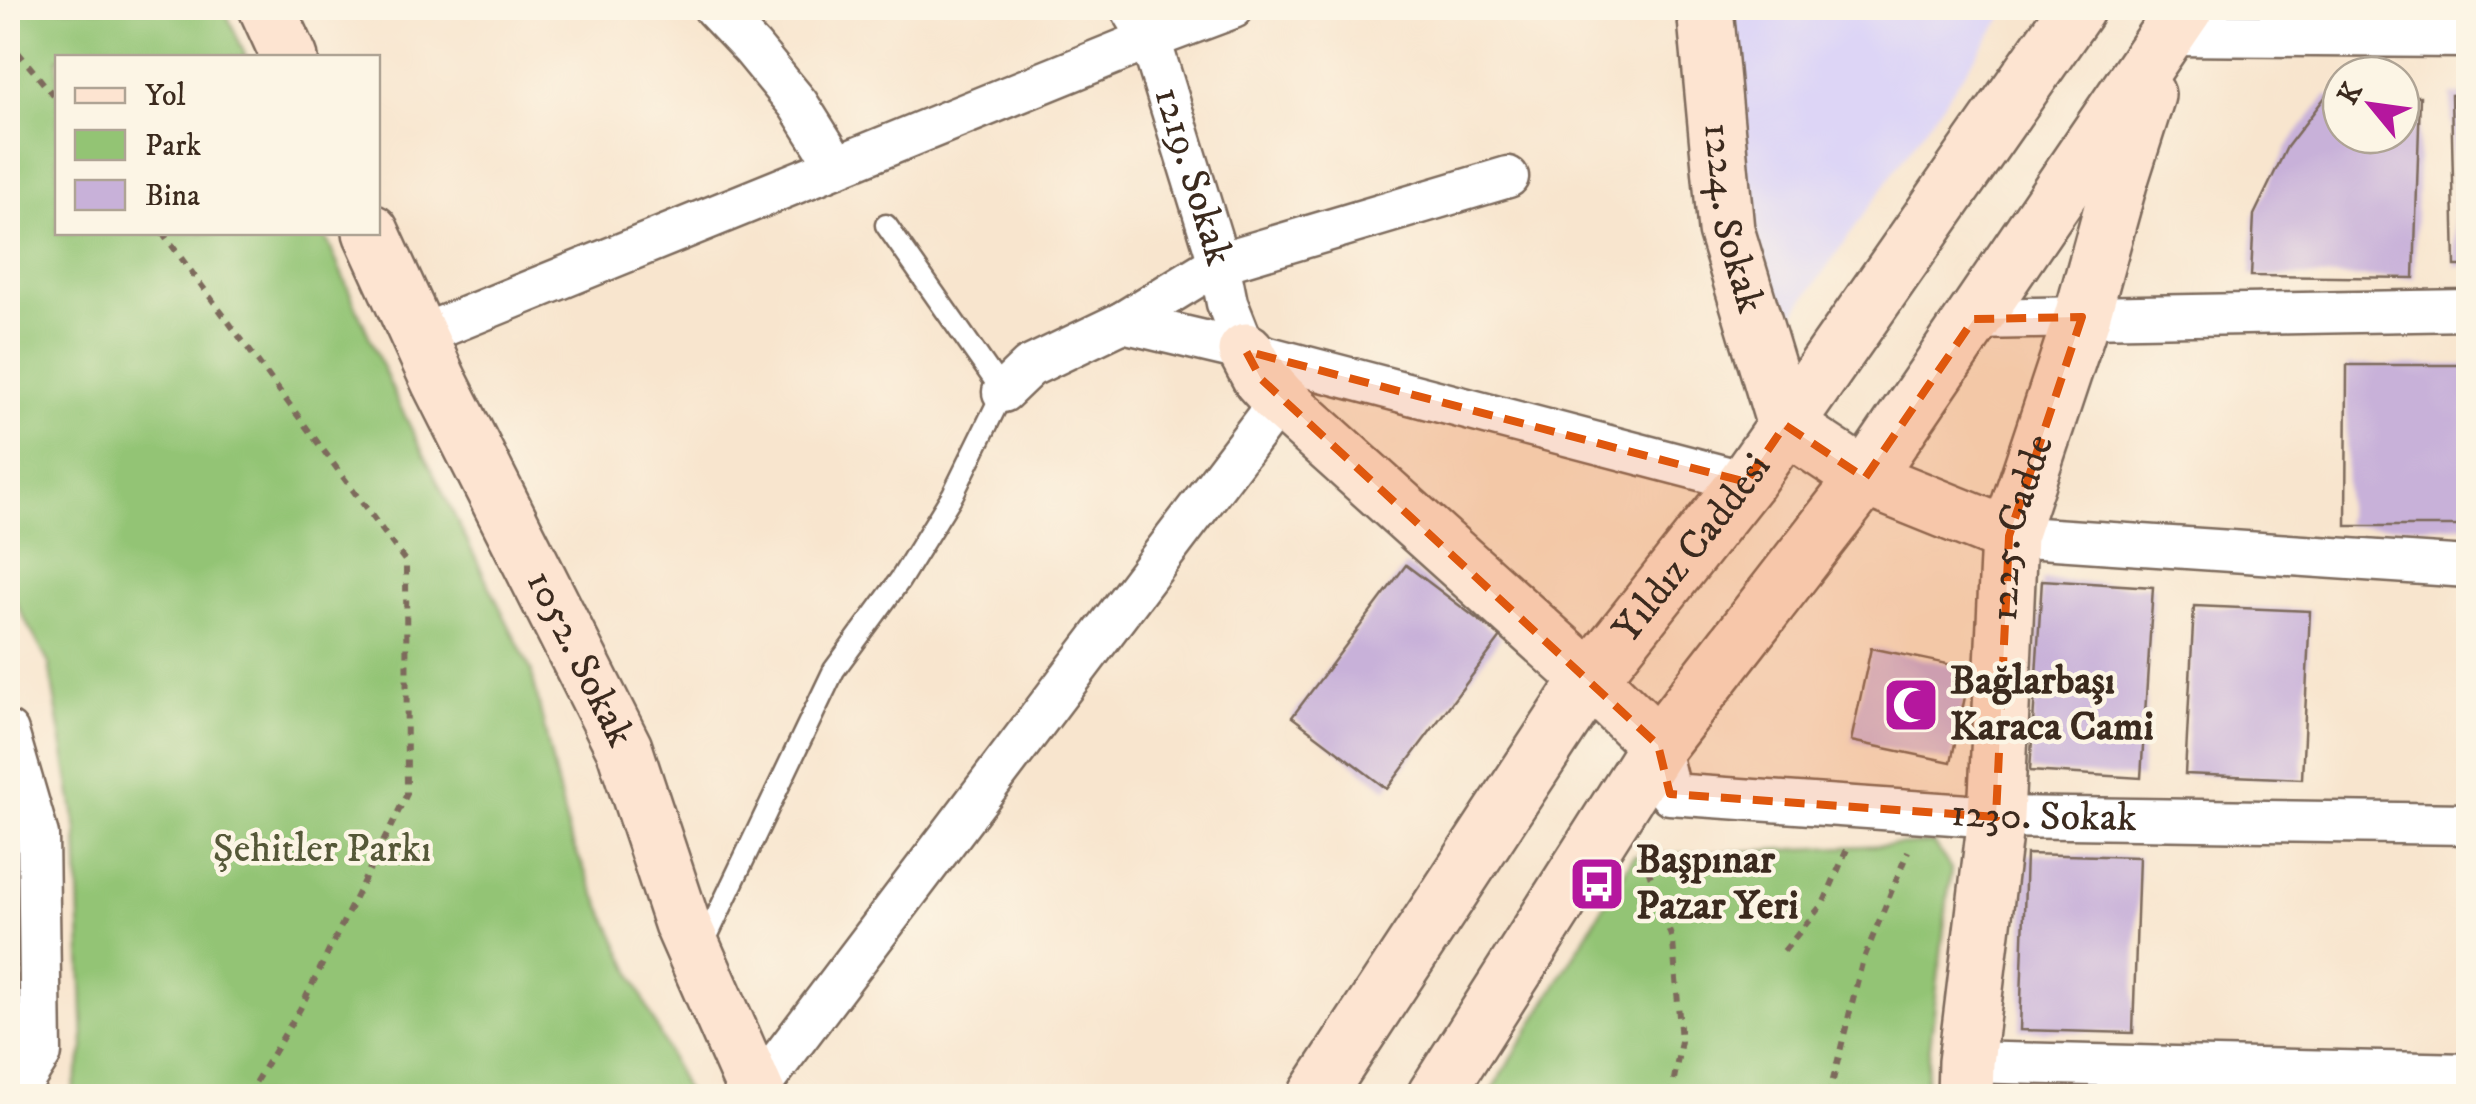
<svg xmlns="http://www.w3.org/2000/svg" width="2476" height="1104" viewBox="0 0 2476 1104" font-family="'IM FELL DW Pica',serif">
  <rect width="100%" height="100%" fill="#fcf5e5"/>
  <filter id="ink" filterUnits="userSpaceOnUse"><feTurbulence type="fractalNoise" baseFrequency=".01" numOctaves="2"/><feDisplacementMap in="SourceGraphic" scale="20" xChannelSelector="R" yChannelSelector="G"/><feConvolveMatrix kernelMatrix="1 2 1 2 8 2 1 2 1" color-interpolation-filters="sRGB"/></filter>
  <filter id="wash" filterUnits="userSpaceOnUse"><feTurbulence type="fractalNoise" baseFrequency=".0048" numOctaves="4" result="noise"/><feDisplacementMap in="SourceGraphic" scale="40" xChannelSelector="R" yChannelSelector="G"/><feGaussianBlur stdDeviation="2.25" result="paint"/><feColorMatrix in="noise" values="0 0 0 0 0 0 0 0 0 0 0 0 0 0 0 0 0 1.4 0 .05"/><feComposite in="paint" operator="in"/></filter>
  <g filter="url(#wash)">
    <rect width="100%" height="100%" fill="#f8e5ce"/>
    <path fill="#ddd5f6" d="M1726,8H2010L1783,329L1739,189Z"/>
    <path fill="#93c474" stroke="#677749" stroke-width="2.5" d="M8,8H224L246,57L58,58V232L324,233L396,398L531,670L569,836L688,1096H71L84,1048L77,830L49,664L8,588Z
      M1934,843L1951,869L1924,1096H1489L1634,856Z"/>
    <g id="blocks">
      <path fill="#c8b1d9" d="M2468,94V266H2455L2451,95Z
        M2326,96H2341V135H2401V96H2420L2414,278L2251,276L2254,215L2287,147Z
        M2347,365H2468V526H2346Z
        M1406,565L1501,637L1387,789L1292,717Z
        M2042,580L2153,587L2141,778L2030,771Z
        M2194,606L2310,611L2302,779L2185,774Z
        M1871,648L1971,669L1951,762L1851,741Z
        M2026,854L2139,857L2133,1033L2020,1030Z"/>
    </g>
  </g>
  <g filter="url(#ink)">
    <use href="#blocks" fill-opacity="0" stroke="#7d6b5c" stroke-width="2.5"/>
    <g fill="none" stroke-linecap="round" stroke-linejoin="round">
      <g stroke="#7d6b5c" stroke-width="25">
        <path id="lane" d="M702,947L834,670L900,580L953,494L1003,392L886,225"/>
      </g>
      <g stroke="#7d6b5c" stroke-width="45">
        <g id="street">
          <path d="M714,8L752,48L798,104L837,166"/>
          <path id="s1" d="M1131,8L1150,39L1219,263L1227,303L1246,351"/>
          <path d="M2166,35L2468,37"/>
          <path d="M1974,319L2468,310"/>
          <path d="M1123,322L1246,351L1746,482"/>
          <path d="M419,336L1150,39L1233,8"/>
          <path d="M1003,392L1029,367L1123,322L1219,263L1508,177"/>
          <path d="M2009,536L2468,567"/>
          <path d="M8,732L38,835L41,1053L14,1096"/>
          <path id="s2" d="M1658,745L1670,794L1996,817L2468,824"/>
          <path d="M1966,1062L2468,1074"/>
          <path d="M756,1092L1280,400"/>
        </g>
      </g>
      <g stroke="#7d6b5c" stroke-width="60">
        <g id="secondary">
          <path d="M267,8L290,58"/>
          <path id="s3" d="M1705,8L1726,230L1785,425L1865,478L2009,536"/>
          <path id="s4" d="M371,232L439,381L624,748L682,923L758,1096"/>
          <path d="M1246,351L1261,379L1280,400L1590,679L1658,745"/>
          <path id="s5" d="M1316,1096L1590,679L1746,482L2077,8"/>
          <path d="M1435,1096L1658,745L1865,478L2185,8"/>
          <path id="s6" d="M1965,1096L1966,1062L1996,817L2009,536L2082,317L2119,183L2147,95"/>
        </g>
      </g>
      <path stroke="#7d6b5c" stroke-width="6" stroke-dasharray="8 8" stroke-linecap="butt" d="M8,40L58,101
        M162,232L406,562L407,794L300,1009L247,1096
        M1643,854L1673,942L1681,1041L1671,1096
        M1784,951L1824,902L1848,847
        M1829,1096L1862,963L1908,851"/>
      <use href="#lane" stroke="#fff" stroke-width="20"/>
      <use href="#street" stroke="#fff" stroke-width="40"/>
      <use href="#secondary" stroke="#fde4d1" stroke-width="55"/>
    </g>
  </g>
  <path fill="#df570d" fill-opacity="0.2" stroke="#df570d" stroke-width="8" stroke-dasharray="20 12" stroke-linejoin="round" d="M2082,317L2009,536L1996,817L1670,794L1658,745L1261,379L1246,351L1746,482L1785,425L1865,478L1974,319Z"/>
  <defs>
    <g id="mosque-square" transform="scale(2.875)"><rect x="-9" y="-9" width="18" height="18" rx="4" fill="#b5179e" stroke="#fcf5e5"/><path d="M3.5-4.9A6 6 0 1 0 3.5 4.9A5 5 0 1 1 3.5-4.9Z" fill="#fff"/></g>
    <g id="bus-square" transform="scale(2.875)"><rect x="-9" y="-9" width="18" height="18" rx="4" fill="#b5179e" stroke="#fcf5e5"/><path d="M-5-6H5V4H4V6H2V4H-2V6H-4V4H-5ZM-3.5-4V0h7V-4ZM-3.5 1.2v1.5H-2V1.2ZM2 1.2v1.5H3.5V1.2Z" fill="#fff"/></g>
  </defs>
  <g fill-rule="evenodd">
    <use href="#mosque-square" x="1911" y="705"/>
    <use href="#bus-square" x="1597" y="884"/>
  </g>
  <g text-anchor="middle" dominant-baseline="central" stroke-width="9" stroke-linejoin="round" paint-order="stroke">
    <g font-size="40" fill="#3b2a1e" stroke="#fcf5e5">
      <text stroke="none"><textPath href="#s1" startOffset="180">1219. Sokak</textPath></text>
      <text stroke="none"><textPath href="#s3" startOffset="212">1224. Sokak</textPath></text>
      <text stroke="none"><textPath href="#s6" startOffset="572">1225. Cadde</textPath></text>
      <text stroke="none"><textPath href="#s5" startOffset="665">Yıldız Caddesi</textPath></text>
      <text stroke="none"><textPath href="#s4" startOffset="475">1052. Sokak</textPath></text>
      <text stroke="none"><textPath href="#s2" startOffset="425">1230. Sokak</textPath></text>
    </g>
    <g font-size="40" font-weight="bold" fill="#3b2a1e" stroke="#fcf5e5" text-anchor="start">
      <text x="1950" y="682">Bağlarbaşı<tspan x="1950" dy="46">Karaca Cami</tspan></text>
      <text x="1636" y="861">Başpınar<tspan x="1636" dy="46">Pazar Yeri</tspan></text>
    </g>
    <g font-size="40" fill="#555838" stroke="#fcf5e5">
      <text x="322" y="850">Şehitler Parkı</text>
    </g>
  </g>
  <rect width="2476" height="1104" fill="none" stroke="#fcf5e5" stroke-width="40"/>
  <rect x="55" y="55" width="325" height="180" fill="#fcf5e5" stroke="#afa495" stroke-width="2.5"/>
  <rect x="75" y="88" width="50" height="15" fill="#fde4d1" stroke="#afa495" stroke-width="2.5"/>
  <text x="145" y="105" font-size="30" fill="#3b2a1e">Yol</text>
  <rect x="75" y="130" width="50" height="30" fill="#93c474" stroke="#afa495" stroke-width="2.5"/>
  <text x="145" y="155" font-size="30" fill="#3b2a1e">Park</text>
  <rect x="75" y="180" width="50" height="30" fill="#c8b1d9" stroke="#afa495" stroke-width="2.5"/>
  <text x="145" y="205" font-size="30" fill="#3b2a1e">Bina</text>
  <g transform="translate(2371 105) rotate(299)"><circle r="48" fill="#fcf5e5" stroke="#afa495" stroke-width="2.5"/>
  <path d="M0-8L18 38L0 25L-18 38Z" fill="#b5179e"/>
  <text y="-15" font-size="28" font-weight="bold" text-anchor="middle" fill="#3b2a1e">K</text>
  </g>
</svg>
